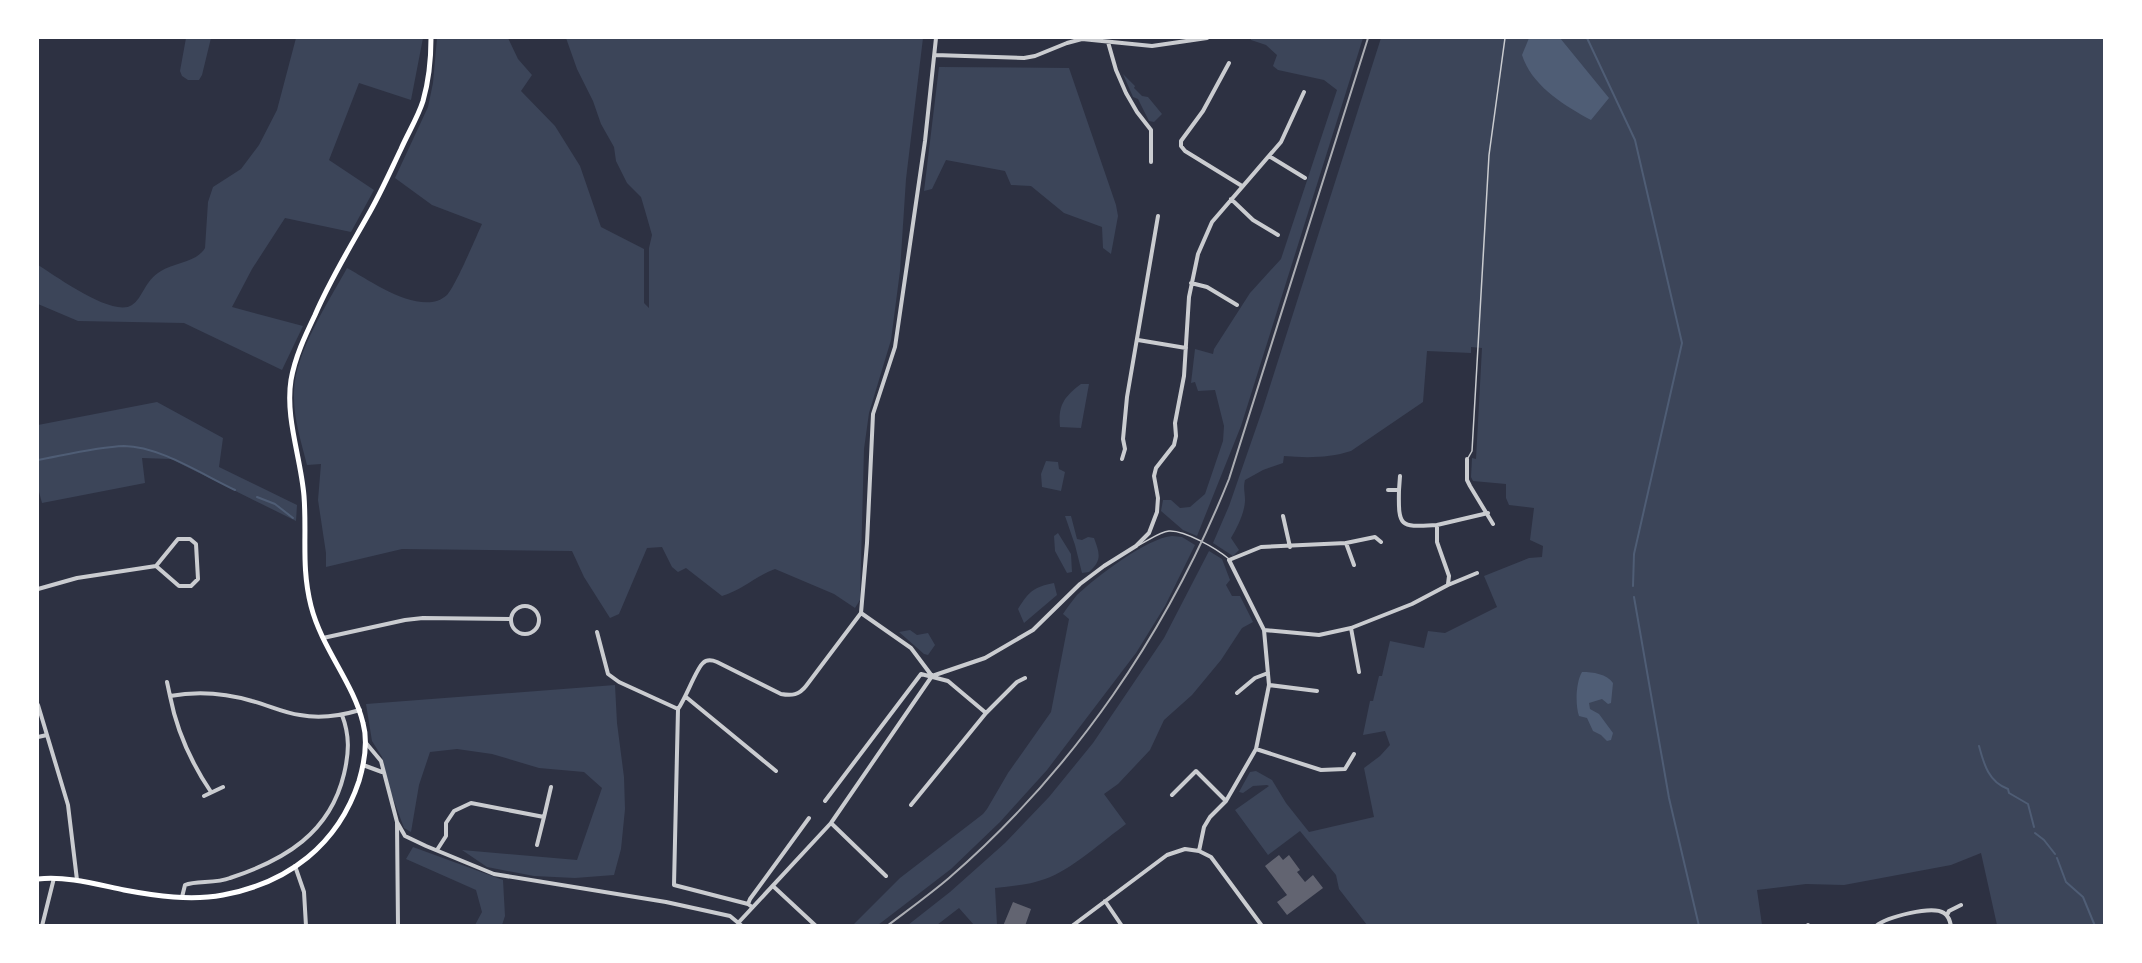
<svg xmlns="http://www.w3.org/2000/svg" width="2142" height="963" viewBox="0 0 2142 963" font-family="'PT Sans',sans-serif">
  <rect width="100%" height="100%" fill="#2d3142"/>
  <path fill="#3c4559" d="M186,38H211L202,75L199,80H188L182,76L180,71Z
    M296,38H423L411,100L359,83L329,160L374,190L351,232L285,218L252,269L232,307L303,326L282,370L184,323L78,321L38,304V265C56,276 113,318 132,305C143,298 144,281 161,271C175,262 196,263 205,248L208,202L213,187L241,169L259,145L277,110Z
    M437,38H508L518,59L532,75L521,91L555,126L580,166L601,227L644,249V303L649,308V248L652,235L646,214L641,197L627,183L616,161L614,147L601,124L593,101L577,69L566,38H923L906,179L900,271L891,340L869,413L864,449L860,600L855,608L834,594L775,569C756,576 742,590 722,596L686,568L678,572L672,567L662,547L647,548L619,614L610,618L584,577L572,551L402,549L326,567V553L318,500L321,464L307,465C301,441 293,417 294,392C295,352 328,303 347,268C371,281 422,318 447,295C455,287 476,237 482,224L432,205L395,178L428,107L433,83Z
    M1251,38H1363L1241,426L1197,536L1183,530L1161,511L1163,500H1171L1180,508L1190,507L1205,494L1223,441L1224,426L1215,390L1198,391L1195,382L1191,383L1195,349L1213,354L1214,349L1250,293L1281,259L1337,90L1324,80L1278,70L1273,66L1277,55L1266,45L1251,40Z
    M1381,38H2104V925H1997L1981,853L1951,865L1844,885L1806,884L1757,890L1762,925H1367L1339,889L1336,875L1300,831L1268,855L1235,810L1269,786L1267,785L1253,786L1243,793L1239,792L1250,772L1256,771L1272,780L1286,803L1309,832L1374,817L1364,768L1380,756L1390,745L1385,731L1363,735L1370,701H1373L1379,676H1382L1390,641L1424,648L1428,631L1445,633L1497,607L1484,576L1529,558L1542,557L1543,546L1530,540L1534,508L1509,505L1506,498V484L1473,481L1471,477L1472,458L1476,459L1482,348L1471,347V353L1427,351L1423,402L1351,451C1329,458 1307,458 1284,456L1283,463L1263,470L1245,480C1243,488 1245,492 1245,500C1245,512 1237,528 1231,538L1239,550L1233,556L1213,543L1229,506L1263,408Z
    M939,67L1069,68L1116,205L1118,216L1111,254L1103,248L1102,227L1064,213L1031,186L1011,185L1005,171L946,160L932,189L924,191Z
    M1123,74L1135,86L1134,88L1142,96L1148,97L1162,114L1154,122L1149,121L1138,99L1133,97Z
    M1081,384H1089L1081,428L1060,427C1058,405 1064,397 1081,384Z
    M157,402L223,438L219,467L297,505L296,521L171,459L142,458L145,483L42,503L38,488V425Z
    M1046,461L1058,462L1059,469L1065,472L1061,491L1042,487L1041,474Z
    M1065,516H1071L1077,539L1082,540L1088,537L1094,538C1100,554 1102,561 1089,572L1082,573L1075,545Z
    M1058,533L1071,554L1072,572L1067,573L1055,551L1054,536Z
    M1172,536L1182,537L1195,545L1165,606L1136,653L1047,770L1000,822L951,869L878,925H853L900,878L983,814L987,809L1008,773L1051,712L1069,619L1063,614C1067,608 1072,601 1077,595C1096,577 1147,538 1172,536Z
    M1209,551L1222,559L1230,580L1226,585L1232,596H1240L1253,622L1242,628L1221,660L1192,695L1164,720L1150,750L1118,784L1104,794L1126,824C1104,840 1070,871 1045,879C1029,885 1012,886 995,888L997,925H974L959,908L937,925H908L950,892L1005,843L1049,797L1093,743L1164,638Z
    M1054,583L1057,595L1024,623L1018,609C1029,591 1034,587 1054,583Z
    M910,630L917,635L928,633L935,645L928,655L924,654L899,632Z
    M615,685L617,723L624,777L625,809L621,849L614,875L575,878L534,876L487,867L462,850L577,860L602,788L584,772L539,768L492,754L457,749L430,752L419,785L411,832L404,828L391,793L382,757L372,741L366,704Z
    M413,847L503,880L505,916L502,925H475L482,912L476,890L406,859Z"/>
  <path fill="#4f5d75" d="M1529,38H1560L1609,98L1591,120C1564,105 1532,86 1522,55Z
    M1582,672C1593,672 1607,674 1613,683L1611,703L1608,704L1602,699L1589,703L1590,709L1599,714L1613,733L1611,740L1607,741L1601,735L1593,731L1587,718L1579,716C1575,704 1576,682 1582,672Z"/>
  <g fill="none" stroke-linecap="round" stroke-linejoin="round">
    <path stroke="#4f5d75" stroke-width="2" d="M1587,38L1635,140L1682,343L1634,554L1633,586
      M38,460C65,455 96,447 124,446C159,446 203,475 235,490
      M257,497L275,504L293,518
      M1634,597L1669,798L1699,926
      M1979,746C1984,765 1989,782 2008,789L2009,793L2028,804L2034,827
      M2035,833L2044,840L2055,854
      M2057,858L2066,882L2083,897L2095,926"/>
  </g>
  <path fill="#626471" d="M1279,855L1283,860L1289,855L1300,870L1297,872L1305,882L1313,875L1323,888L1287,915L1277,902L1287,895L1265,866Z
    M1013,902L1031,909L1025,926H1003Z"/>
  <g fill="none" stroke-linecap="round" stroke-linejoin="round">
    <path stroke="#caccd0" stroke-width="1.5" d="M1468,458L1472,451L1489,155L1505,38
      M1139,545C1148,541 1159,532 1169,531C1185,530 1217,549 1229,559"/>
    <path stroke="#caccd0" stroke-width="4" d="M1108,42L1116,70L1126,93L1137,112L1151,130V162
      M935,55L1024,58L1035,56L1067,43L1082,39L1152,46L1207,38
      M1229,63L1203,111L1181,141V146L1185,151L1242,186
      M1269,156L1305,178
      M1231,199L1253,220L1278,235
      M1191,283L1207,287L1237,305
      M1138,340L1186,348
      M1122,459L1125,449L1123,439L1127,397L1158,216
      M1467,459V480L1470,486L1493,524
      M1388,490H1399C1398,529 1401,527 1437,525
      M1399,490L1400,476
      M1283,516L1290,547
      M1346,543L1354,565
      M1448,584L1449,576L1437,542V525L1488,513
      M38,589L77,578L156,566L178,539H190L196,544L198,579L191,586H179L156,566
      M511 620a14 14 0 1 1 28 0a14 14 0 1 1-28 0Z
      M1351,628L1359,672
      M1264,630L1319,635L1351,628L1412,604L1448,585L1477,573
      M597,632L608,674L619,682L678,709L674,885L748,904L752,907
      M323,638L405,620L423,618L510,619
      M932,676L911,648L861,613L867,543L873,414L895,347L925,141L936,38
      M167,682L170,696
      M1269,685L1317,691
      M1237,693L1255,678L1268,673
      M686,697L776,771
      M38,705L68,805L77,880
      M678,709C686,698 696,669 703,663C707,659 712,660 717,662L781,694C792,696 799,695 806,686L861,613
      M38,737L47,735
      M366,743L381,761L397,822L405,836L426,846L494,874L666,902L730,916L742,926
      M1256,749L1321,770L1345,769L1354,754
      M363,765L382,772
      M211,792C190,761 177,732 170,696C197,691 225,693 252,701C268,705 284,713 300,715C321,719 340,716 360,710
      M1172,795L1196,771L1226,801
      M204,796L223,787
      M825,801L921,674L948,681L986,713L1017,682L1025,678
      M911,805L986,713
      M397,822L398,926
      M831,823L886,876
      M537,845L544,817
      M437,850L446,836V823L454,811L471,803L544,817L551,787
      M1199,851L1204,827L1210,817L1226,801L1256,749L1269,685L1264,630L1229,560L1261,547L1346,543L1375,537L1381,542
      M295,866L304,892L306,926
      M774,887L816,926
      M182,897L185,885C196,880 215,884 230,878C285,860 330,833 344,774C349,753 350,736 342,715
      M1105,901L1122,926
      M748,904L750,899L809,818
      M1947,915L1949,911L1961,905
      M739,922L831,823L932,676L985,658L1033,630L1080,584L1104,566L1136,546L1149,533L1157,512L1158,498L1154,476L1156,468L1174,445L1176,436L1175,423L1184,376L1189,297L1198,254L1212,222L1281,142L1304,92
      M1808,925V926
      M42,926L54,878
      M1072,926L1167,855L1185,849L1199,851L1211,857L1262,926
      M1876,926C1887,917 1932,905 1944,913C1949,916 1950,921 1951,926"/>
    <path stroke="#fff" stroke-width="5" d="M38,879C67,876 95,884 124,890C156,896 191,901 223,895C288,883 338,845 359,781C364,764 368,741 363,723C353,682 322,649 311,606C301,566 307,536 304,496C301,458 285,418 291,380C295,357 305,336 315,315C330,280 349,249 367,217C380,195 390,172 401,149C408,133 418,117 423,101C429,80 431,59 431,38"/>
    <path stroke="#abadb3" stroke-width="2" d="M887,926C908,910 929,895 949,878C1074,770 1168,631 1229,479L1368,38"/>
  </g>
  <rect width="2142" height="963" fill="none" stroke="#ffffff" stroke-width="78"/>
</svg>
